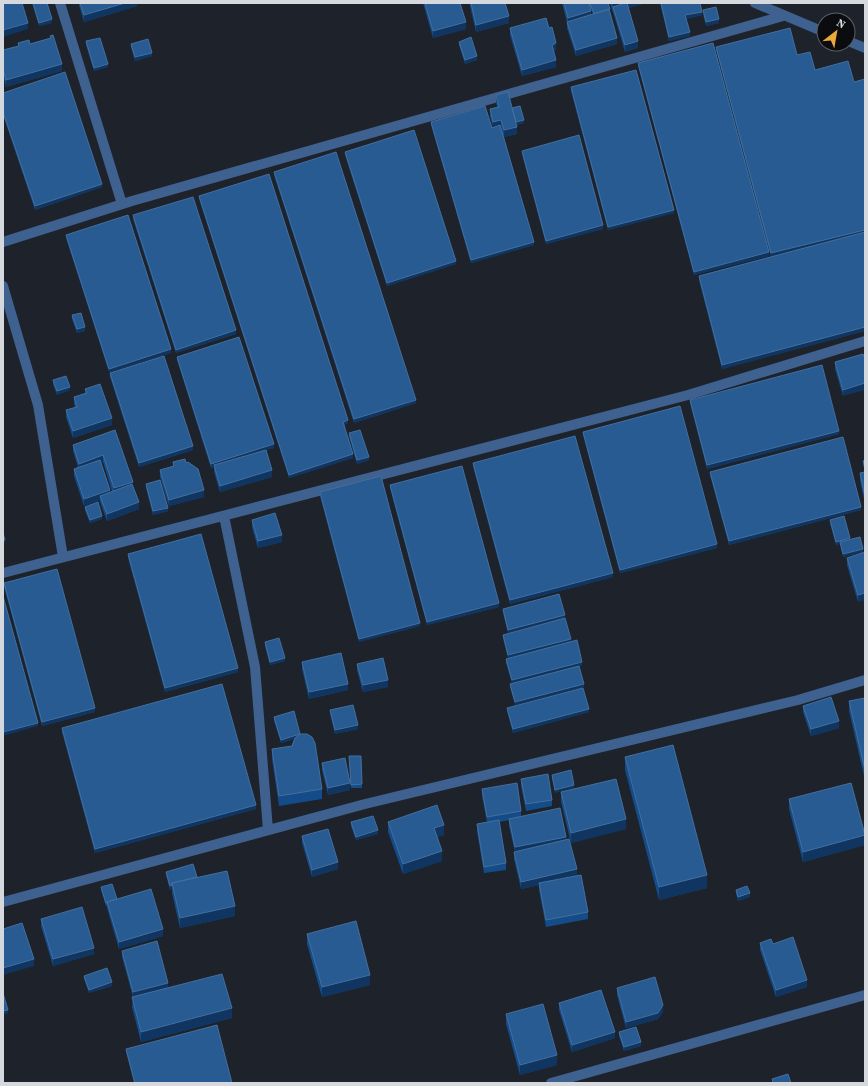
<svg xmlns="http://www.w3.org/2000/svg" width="868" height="1086" viewBox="0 0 868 1086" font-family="'Source Serif 4',serif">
  <rect width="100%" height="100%" fill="#1e232b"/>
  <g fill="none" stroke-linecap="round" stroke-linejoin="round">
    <path stroke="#3f618f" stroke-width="10" d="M60,3L122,204
      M755,3L824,32
      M848,41L865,48
      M3,242L132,201L783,16
      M3,286L38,405L63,557
      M224,516L255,667L268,830
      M3,573L688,395L865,341
      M3,902L365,804L798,700L865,680
      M551,1083L865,995"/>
  </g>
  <path fill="#144c89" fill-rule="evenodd" d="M32,3H47L52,23L39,26Z
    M79,3H137V6L84,22L79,5Z
    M423,3H460L466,29L433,38Z
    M470,3H505L509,23L476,32L470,6Z
    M562,3H589L591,15L593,14L589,3H608L617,44L576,56L567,28V22Z
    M610,3H646L628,8L638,48L625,52L613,12V13Z
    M660,3H700L702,15L686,19L690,36L669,41Z
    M703,10L719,23L706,26L703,13Z
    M510,28H549L556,50L553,51L556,67L522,76L510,35Z
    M50,36L62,71L6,87L3,75V50L18,46V43L30,44L50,38Z
    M86,41L108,67L94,71L86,45Z
    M459,42L477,60L465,64L459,45Z
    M131,44L152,56L135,61L131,47Z
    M716,47L797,55L815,70L854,82L865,79V331L722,369L699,280V276L771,257L716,50Z
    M638,63L769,256L694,275L638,66Z
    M571,87L674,213L608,230L571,91Z
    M3,93L102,187L35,210L3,115Z
    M496,95L512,109L524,123L516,125L517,134L504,137L501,126V127L534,245L471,263L431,125V122L493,127L490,116V109L497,107L496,102Z
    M522,151L603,229L546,244L522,154Z
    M345,152L456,264L387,286L345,155Z
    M274,172L416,403L354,423L274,175Z
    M199,196L348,423L344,425L353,458L289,478L199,199Z
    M133,215L236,334L176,353L133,219Z
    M66,235L171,353L109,372L66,238Z
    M72,315L85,331L77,333L72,319Z
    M863,354L843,396L835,369V362Z
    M177,357L274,448L266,450L272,477L220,492L214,472V467L211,468L177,360Z
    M110,373L193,450L139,467L110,377Z
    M53,380L70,390L57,395L53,384Z
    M85,389L112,425L73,438L66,417V410L75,407L74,404V397L85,393Z
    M690,400L839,434L707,469L690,403Z
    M115,430L133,485L139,509L107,521L100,502V500L84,506L74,476V469L78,467L73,451V445ZM103,462L112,491L110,492L101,463Z
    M583,432L717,548L620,573L583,435Z
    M349,433L369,460L357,464L349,437Z
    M865,460V504L860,480V473L865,472L863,464V461Z
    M173,462L186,463L204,497L169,506L160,477V470L173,466Z
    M473,463L613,577L510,604L473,466Z
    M710,472L861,510L729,545L710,475Z
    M146,484L168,511L153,515L146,488Z
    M390,485L499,607L427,625L390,488Z
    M320,492L420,626L359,642L320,496Z
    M85,507L102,519L90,523L85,510Z
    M252,520L282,542L258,548L252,527Z
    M830,520L850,539L863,552L843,557L840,544L836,545L830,523Z
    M865,552L858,602L847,565V558Z
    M128,554L238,672L165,692L128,558Z
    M4,583L95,712L42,726L4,587Z
    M503,609L565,615L508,633L503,613Z
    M503,635L571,639L508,658L503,638Z
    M265,642L285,661L270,665L265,646Z
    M506,659L582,665L579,666L584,687L515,705L510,687V684L512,683L506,663Z
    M302,662L348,690L309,699L302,669Z
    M357,664L388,687L363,692L357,670Z
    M865,698V780L849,711V701Z
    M803,706L839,728L811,736L803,712Z
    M507,708L589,712L513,733L507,711Z
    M330,710L358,729L335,734L330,713Z
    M274,717L300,735L322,789V799L279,806L272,759V749L292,746L294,739L281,743L274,721Z
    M62,728L256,809L95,853L62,732Z
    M349,756H361L362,788H351Z
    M625,757L707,888L659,900L625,770Z
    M322,763L350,790L328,795L322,770Z
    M571,770L555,793L552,778V775Z
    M521,779L552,800V806L526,811L521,786Z
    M482,789L521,811V816L566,840L588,912V919L546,927L539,890V885L521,889L514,859V852H515L509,826V820L499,822L506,863V870L484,873L477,831V824L487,822L482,796Z
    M561,792L626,829L571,843L561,802Z
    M789,799L865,835V845L803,862L789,809Z
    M351,822L378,834L356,840L351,826Z
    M388,822L444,835L437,837L442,861L403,874L388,832Z
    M302,836L338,869L312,877L302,843Z
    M166,872L197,877L235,916L180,928L172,893V889L170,890L166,875Z
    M101,887L117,899L163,936L119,949L107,908V906H106L101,890Z
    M736,890L750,897L738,901L736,893Z
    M41,919L94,954L53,966L41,926Z
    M307,934L370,985L322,997L307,944Z
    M760,943L773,944L807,987L776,997L760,950Z
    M122,951L168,988L232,1018L141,1042L132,1007L133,997L122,957Z
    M84,976L112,986L89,993L84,979Z
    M617,988L663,1012L658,1019L626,1028L617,995Z
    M559,1003L615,1038L572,1052L559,1010Z
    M506,1014L557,1065L520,1075L506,1024Z
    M619,1032L641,1046L624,1051L619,1036Z
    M126,1049L232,1083H134L126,1052Z"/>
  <path fill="#0f3560" d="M125,3H137V6L84,22V15Z
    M613,3H646L615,12L613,7V13Z
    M591,11V18L568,25V18Z
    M702,12V15L685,19V15Z
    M509,16V23L476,32V25Z
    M52,19V23L39,26V23Z
    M719,19V23L706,26V22Z
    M466,22V29L433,38V31Z
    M28,23V29L3,37V30Z
    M690,32V36L669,41V37Z
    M617,38V44L576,56V50Z
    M638,41V48L625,52V45Z
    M556,43V50L552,52V45Z
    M152,53V56L135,61V57Z
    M477,56V60L465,64V60Z
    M556,60V67L522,76V70Z
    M62,64V71L6,87V80Z
    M108,64V67L94,71V68Z
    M501,120V126L493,128V122Z
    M524,120V123L516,125V122Z
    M517,127V134L504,137V130Z
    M102,184V187L35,210V206Z
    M674,210V213L608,230V227Z
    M603,225V229L546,244V241Z
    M865,230V233L771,257V253Z
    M534,242V245L471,263V260Z
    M769,252V256L694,275V272Z
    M456,261V264L387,286V283Z
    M85,327V331L77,333V329Z
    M865,327V331L722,369V365Z
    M236,330V334L176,353V350Z
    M171,349V353L109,372V369Z
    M865,383V390L843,396V390Z
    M70,387V390L57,395V391Z
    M416,400V403L354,423V419Z
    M112,418V425L73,438V431Z
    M348,420V423L343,425V422Z
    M839,431V434L707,469V465Z
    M274,444V448L214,467V465V467L211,468V464Z
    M193,446V450L139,467V463Z
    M353,454V458L289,478V475Z
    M103,455V462L79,470V464Z
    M369,457V460L357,464V460Z
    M272,470V477L220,492V486Z
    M133,482V489L114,495V488Z
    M110,490V497L100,496V500L84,506V499Z
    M204,490V497L169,506V500Z
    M139,502V509L107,521V514Z
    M861,507V510L729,545V541Z
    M168,508V511L153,515V511Z
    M102,516V519L90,523V520Z
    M282,535V542L258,548V541Z
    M850,538V541L840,542V544L836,545V542Z
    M3,540H5V543L3,544Z
    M717,544V548L620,573V570Z
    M863,549V552L843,557V554Z
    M613,573V577L510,604V600Z
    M865,593V600L858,602V595Z
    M499,603V607L427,625V622Z
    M565,615V618L508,633V630Z
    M420,623V626L359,642V639Z
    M571,639V642L508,658V655Z
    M285,658V661L270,665V662Z
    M582,662V665L512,684V680Z
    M238,668V672L165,692V688Z
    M388,680V687L363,692V685Z
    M348,684V690L309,699V692Z
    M584,684V687L515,705V702Z
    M95,708V712L42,726V722Z
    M589,709V712L513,733V729Z
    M839,721V728L811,736V729Z
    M38,723V726L3,736V732Z
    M358,725V729L335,734V730Z
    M300,734V738L281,743V740Z
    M350,783V790L328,795V788Z
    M574,785V788L555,793V790Z
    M256,805V809L95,853V849Z
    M626,819V829L571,843V833Z
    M444,825V835L434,838V828Z
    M378,830V834L356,840V837Z
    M865,835V845L803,862V852Z
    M566,837V844L515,854V847Z
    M442,851V861L403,874V864Z
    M338,862V869L312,877V870Z
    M577,869V876L539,883V885L521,889V882Z
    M707,875V888L659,900V887Z
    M172,885V889L170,890V886Z
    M750,893V897L738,901V897Z
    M235,906V916L180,928V918Z
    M163,929V936L119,949V942Z
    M94,948V954L53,966V959Z
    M34,959V966L3,975V968Z
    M370,975V985L322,997V987Z
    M807,980V987L776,997V990Z
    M112,982V986L89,993V990Z
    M168,983V990L133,999V992Z
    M663,1005V1012L658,1019L626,1028V1022Z
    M232,1008V1018L141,1042V1032Z
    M8,1010V1013L3,1015V1011Z
    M615,1032V1038L572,1052V1045Z
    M641,1042V1046L624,1051V1047Z
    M557,1055V1065L520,1075V1065Z"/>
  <path fill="#285b92" stroke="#436f9e" d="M3,3H22L28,23L3,30Z
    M33,3H47L52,19L39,23Z
    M80,3H125L84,15Z
    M425,3H460L466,22L433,31Z
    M471,3H505L509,16L476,25Z
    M564,3H589L591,11L568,18Z
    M590,3H608L610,9L594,14Z
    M625,3H627L638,41L625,45L613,7Z
    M661,3H700L702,12L685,15L690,32L669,37Z
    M716,7L719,19L706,22L703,10Z
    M609,9L617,38L576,50L567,22Z
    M546,18L549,28L552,27L556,43L552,45L556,60L522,70L510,28Z
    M790,28L797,55L810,52L815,70L848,61L854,82L865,79V230L771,253L716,47Z
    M53,35L62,64L6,80L3,68V50L19,46L18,43L29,40L30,44L51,38L50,36Z
    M471,37L477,56L465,60L459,42Z
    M100,38L108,64L94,68L86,41Z
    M148,39L152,53L135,57L131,44Z
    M713,43L769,252L694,272L638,63Z
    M636,70L674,210L608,227L571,87Z
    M65,72L102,184L35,206L3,112V93Z
    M508,92L517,127L504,130L501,120L493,122L490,109L499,107L496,95Z
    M485,106L492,128L500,125L534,242L471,260L431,122Z
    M520,106L524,120L516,122L512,108Z
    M414,130L456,261L387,283L345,152Z
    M579,135L603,225L546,241L522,151Z
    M336,152L416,400L354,419L274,172Z
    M269,174L348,420L343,422L353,454L289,475L199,196Z
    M193,197L236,330L176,350L133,215Z
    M128,215L171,349L109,369L66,235Z
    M865,232V327L722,365L699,276Z
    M81,313L85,327L77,329L72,315Z
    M239,337L274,444L211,464L177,357Z
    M863,354L865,359V383L843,390L835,362Z
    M164,356L193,446L139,463L110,373Z
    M822,365L839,431L707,465L690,400Z
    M66,376L70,387L57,391L53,380Z
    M100,384L112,418L73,431L66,410L77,407L74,397L87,393L85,389Z
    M680,406L717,544L620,570L583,432Z
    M115,430L133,482L114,488L103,455L79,464L73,445Z
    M360,430L369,457L357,460L349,433Z
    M575,436L613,573L510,600L473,463Z
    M843,437L861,507L729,541L710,472Z
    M266,450L272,470L220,486L214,465Z
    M185,459L186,463L188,462L198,469L204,490L169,500L160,470L174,466L173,462Z
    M100,460L110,490L84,499L74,469Z
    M865,460V469L863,461Z
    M462,466L499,603L427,622L390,485Z
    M865,472V497L860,473Z
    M381,476L420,623L359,639L320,492Z
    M160,480L168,508L153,511L146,484Z
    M132,484L139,502L107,514L100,496Z
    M98,502L102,516L90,520L85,507Z
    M275,513L282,535L258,541L252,520Z
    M844,516L850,538L836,542L830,520Z
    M3,533L5,540H3Z
    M201,534L238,668L165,688L128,554Z
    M860,537L863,549L843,554L840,542Z
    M865,552V593L858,595L847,558Z
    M57,569L95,708L42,722L4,583Z
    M559,594L565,615L508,630L503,609Z
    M3,596L38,723L3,732Z
    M565,618L571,639L508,655L503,635Z
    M279,638L285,658L270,662L265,642Z
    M577,640L582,662L512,680L506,659Z
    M341,653L348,684L309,692L302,662Z
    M383,658L388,680L363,685L357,664Z
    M579,666L584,684L515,702L510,684Z
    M222,684L256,805L95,849L62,728Z
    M583,688L589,709L513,729L507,708Z
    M831,697L839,721L811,729L803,706Z
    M865,698V770L849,701Z
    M353,705L358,725L335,730L330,710Z
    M294,711L300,734L281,740L274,717Z
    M300,734H307L312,737L315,743L322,789L279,796L272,749L292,746L295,738Z
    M673,745L707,875L659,887L625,757Z
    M349,756H361L362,784L351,785Z
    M345,758L350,783L328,788L322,763Z
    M571,770L574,785L555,790L552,775Z
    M548,774L552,800L526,804L521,779Z
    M616,779L626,819L571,833L561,792Z
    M517,783L521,811L487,817L482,789Z
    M851,783L865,835L803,852L789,799Z
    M437,805L444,825L434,828L442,851L403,864L388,822Z
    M560,808L566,837L515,847L509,819Z
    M373,816L378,830L356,837L351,822Z
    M499,820L506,863L484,867L477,824Z
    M328,829L338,862L312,870L302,836Z
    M569,839L577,869L521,882L514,852Z
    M193,864L197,877L172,883V885L170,886L166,872Z
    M227,871L235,906L180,918L172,883Z
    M581,875L588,912L546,920L539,883Z
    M112,884L117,899L107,902V903H106L101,887Z
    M747,886L750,893L738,897L736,890Z
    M151,889L163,929L119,942L107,902Z
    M82,907L94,948L53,959L41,919Z
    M356,921L370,975L322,987L307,934Z
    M22,923L34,959L3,968V929Z
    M793,937L807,980L776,990L760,943L771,939L773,944Z
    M157,941L168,983L133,992L122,951Z
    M107,968L112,982L89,990L84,976Z
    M222,974L232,1008L141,1032L132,997Z
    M655,977L663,1005L658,1013L626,1022L617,988Z
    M601,990L615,1032L572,1045L559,1003Z
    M3,993L8,1010L3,1011Z
    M543,1004L557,1055L520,1065L506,1014Z
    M217,1025L232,1083H135L126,1049Z
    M636,1027L641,1042L624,1047L619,1032Z
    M788,1074L791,1083H773L772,1079Z"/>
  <rect width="868" height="1086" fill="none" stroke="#d5d9de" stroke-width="8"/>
  <g transform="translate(836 32) rotate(31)"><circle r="19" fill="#0a0c10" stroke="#5b5e62"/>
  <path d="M0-3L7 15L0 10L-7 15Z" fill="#eba93a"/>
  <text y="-6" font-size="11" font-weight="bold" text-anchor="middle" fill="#d5d9de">N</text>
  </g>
</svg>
